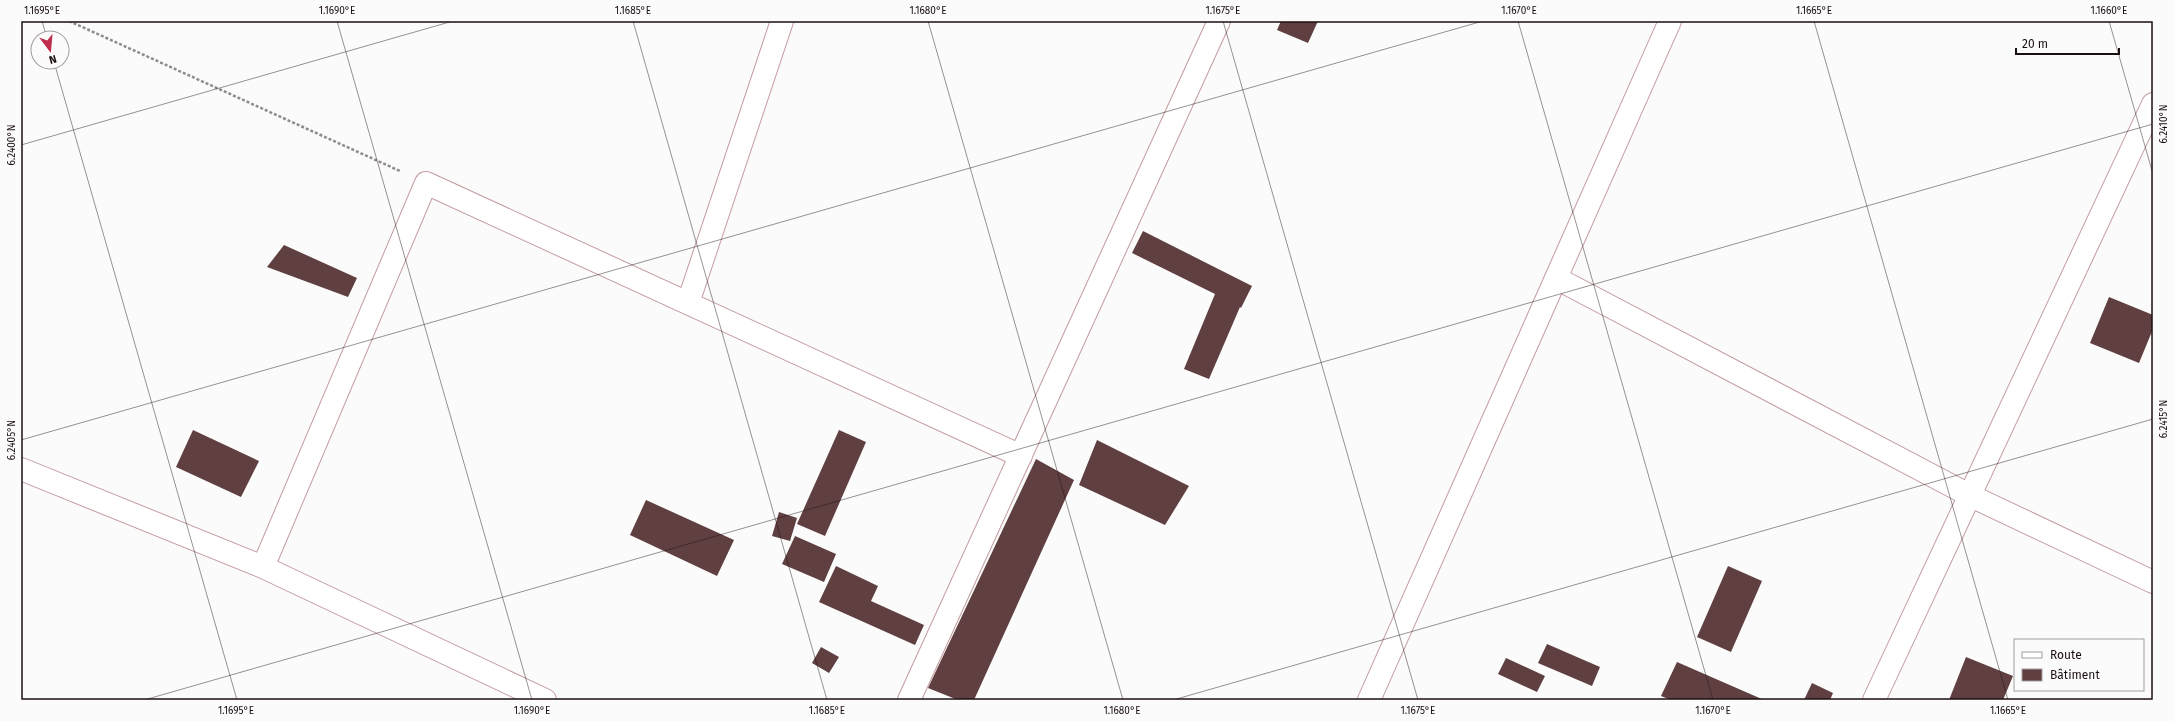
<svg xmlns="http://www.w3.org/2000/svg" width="2174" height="721" viewBox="0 0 2174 721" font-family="'Fira Sans',sans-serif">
  <rect width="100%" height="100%" fill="#fbfbfb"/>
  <path fill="#603f41" d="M1281,21H1318L1308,43L1277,30Z
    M1143,231L1252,286L1241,308L1240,307L1209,379L1184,369L1215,294L1132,253Z
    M284,245L357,278L348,297L267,267Z
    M2109,297L2153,315V329L2139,363L2090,343Z
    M193,430L259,461L241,497L176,467Z
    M839,430L866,442L825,536L797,524Z
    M1097,440L1189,486L1165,525L1079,485Z
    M1036,459L1074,480L974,700H958L928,688Z
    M646,500L734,540L717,576L630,535Z
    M779,512L797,518L790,541L772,536Z
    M795,536L836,554L824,582L782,564Z
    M836,566L878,586L871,601L924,625L915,645L819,602Z
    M1728,566L1762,581L1731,652L1697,637Z
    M1547,644L1600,667L1592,686L1538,663Z
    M821,647L839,657L829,673L812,663Z
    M1966,657L2013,676L2003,700H1949Z
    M1506,658L1545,676L1537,692L1498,674Z
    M1677,662L1764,700H1671L1661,696Z
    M1812,683L1833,693L1830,700H1804Z"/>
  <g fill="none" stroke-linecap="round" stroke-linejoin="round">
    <g stroke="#c39c9f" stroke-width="24">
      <path id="minor" d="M1556,278L1971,496L2153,582
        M688,303L782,21
        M21,469L263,567L545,700
        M263,567L426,183L1021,456
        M909,700L1219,21
        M1369,700L1670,21
        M1874,700L2153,104"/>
    </g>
    <path stroke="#908a8a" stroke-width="2.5" stroke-dasharray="3 2" stroke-linecap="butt" d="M69,21L400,171"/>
    <use href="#minor" stroke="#fff" stroke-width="22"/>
  </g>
  <path fill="none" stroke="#1c0f10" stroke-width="1" stroke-opacity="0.45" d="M42,21L47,38M337,21L532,700M633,21L827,700M928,21L1123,700M1223,21L1418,700M1518,21L1713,700M1814,21L2008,700M2109,21L2153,174M54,62L237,700M21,145L453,21M21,440L1483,21M144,700L2153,124M1173,700L2153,419"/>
  <rect width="2174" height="721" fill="none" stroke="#fbfbfb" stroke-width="44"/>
  <rect x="2014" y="639" width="130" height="52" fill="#fbfbfb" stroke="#a29d9d"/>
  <rect x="2022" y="652" width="20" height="6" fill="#ffffff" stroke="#a29d9d"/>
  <text x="2050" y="659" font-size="12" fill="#1c0f10">Route</text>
  <rect x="2022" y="669" width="20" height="12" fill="#603f41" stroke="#a29d9d"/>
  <text x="2050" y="679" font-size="12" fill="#1c0f10">Bâtiment</text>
  <g transform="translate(50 50) rotate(164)"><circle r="19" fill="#fbfbfb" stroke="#a29d9d"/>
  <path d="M0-3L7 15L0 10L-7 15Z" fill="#be2d4c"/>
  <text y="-6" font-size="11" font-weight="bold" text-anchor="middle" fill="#1c0f10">N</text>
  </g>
  <path d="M2016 48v6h103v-6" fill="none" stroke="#1c0f10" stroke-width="2"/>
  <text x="2022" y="48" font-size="12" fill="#1c0f10" stroke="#fbfbfb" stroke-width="3" paint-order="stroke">20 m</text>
  <rect x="22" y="22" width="2130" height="677" fill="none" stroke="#1c0f10" stroke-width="1.5"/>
  <g font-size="10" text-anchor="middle" fill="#1c0f10">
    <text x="42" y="14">1.1695°E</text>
    <text x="337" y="14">1.1690°E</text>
    <text x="633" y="14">1.1685°E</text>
    <text x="928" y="14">1.1680°E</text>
    <text x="1223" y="14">1.1675°E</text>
    <text x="1519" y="14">1.1670°E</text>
    <text x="1814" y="14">1.1665°E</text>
    <text x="2109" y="14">1.1660°E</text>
    <text transform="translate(2163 124) rotate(-90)" y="4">6.2410°N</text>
    <text transform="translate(11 145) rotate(-90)" y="4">6.2400°N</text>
    <text transform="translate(2163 419) rotate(-90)" y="4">6.2415°N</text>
    <text transform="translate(11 440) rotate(-90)" y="4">6.2405°N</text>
    <text x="236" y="714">1.1695°E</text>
    <text x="532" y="714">1.1690°E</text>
    <text x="827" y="714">1.1685°E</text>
    <text x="1122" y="714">1.1680°E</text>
    <text x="1418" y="714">1.1675°E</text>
    <text x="1713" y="714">1.1670°E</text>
    <text x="2008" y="714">1.1665°E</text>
  </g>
</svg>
